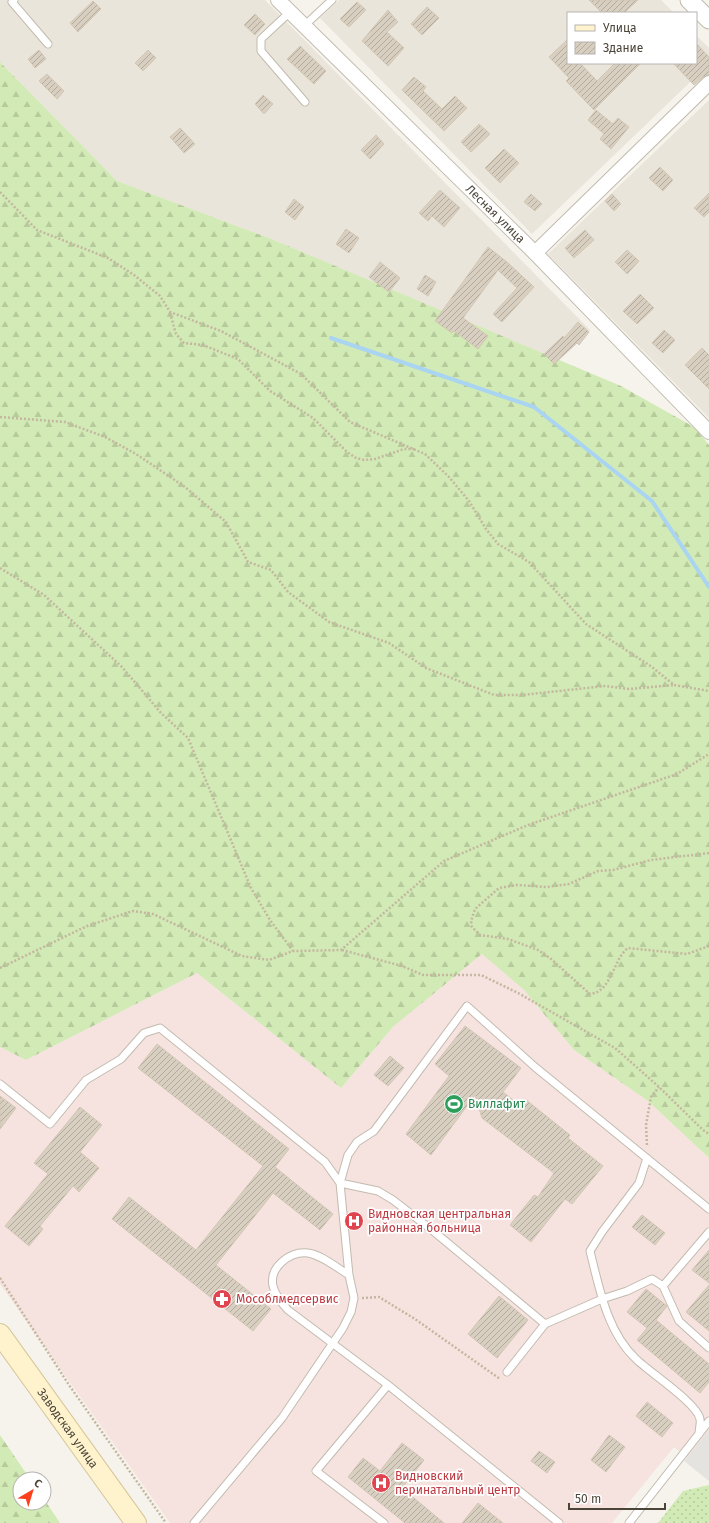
<svg xmlns="http://www.w3.org/2000/svg" width="709" height="1523" viewBox="0 0 709 1523" font-family="'Fira Sans',sans-serif">
  <defs>
    <pattern id="grass-dots" width="8" height="8" patternUnits="userSpaceOnUse"><rect width="8" height="8" fill="#d2eab5"/><path d="M2 2h.1M6 6h.1" fill="none" stroke="#b6ca9c" stroke-width="1.8" stroke-linecap="round"/></pattern>
    <pattern id="forest-firs" width="22" height="20" patternUnits="userSpaceOnUse"><rect width="22" height="20" fill="#d2eab5"/><path d="M5 1l3.5 6h-7zM16 11l3.5 6h-7z" fill="#b6ca9c"/></pattern>
    <pattern id="building-hatch" width="6" height="6" patternUnits="userSpaceOnUse"><rect width="6" height="6" fill="#d8cfc1"/><path d="M-1 1l2-2M0 6l6-6M5 7l2-2" fill="none" stroke="#b1aa9e"/></pattern>
  </defs>
  <rect width="100%" height="100%" fill="#f6f3ec"/>
  <path fill="#eae5da" d="M0,0H265L590,330L544,354L269,238L117,181L0,62Z
    M339,0H661L674,13H568V63H696V35L709,48V64L532,234L320,18Z
    M709,100V418L548,254Z"/>
  <path fill="#f6e3e0" d="M482,954L524,990L574,1050L648,1101L709,1158V1476L674,1447L612,1523H170L0,1284V1047L26,1060L197,973L341,1088L393,1027Z"/>
  <path fill="url(#grass-dots)" d="M709,1485V1523H658L683,1491Z"/>
  <path fill="url(#forest-firs)" d="M0,62L117,181L269,238L621,386L694,427L709,445V1158L648,1101L574,1050L524,990L482,954L393,1027L341,1088L197,973L26,1060L0,1047Z
    M0,1435L30,1479H20V1503H44V1499L60,1523H0Z"/>
  <path fill="#e5e3e0" d="M709,1430V1481L684,1461Z"/>
  <g fill="none" stroke-linecap="round" stroke-linejoin="round">
    <path stroke="#a9d4f2" stroke-width="4" d="M331,338L534,407L652,501L709,587"/>
  </g>
  <path fill="url(#building-hatch)" stroke="#d3c7b4" d="M589,0H638L624,13H602Z
    M93,1L101,9L78,32L70,23Z
    M357,2L366,10L349,27L340,19Z
    M427,7L439,18L422,35L411,24Z
    M388,10L398,22L387,32L404,48L388,66L362,41Z
    M255,14L265,24L255,35L244,25Z
    M568,39V63H580L597,81L615,63H641L594,110L566,81L569,78L549,57Z
    M696,43L709,57V75L703,77L694,85L673,63H696Z
    M300,46L326,71L314,84L287,59Z
    M39,50L46,59L35,68L28,59Z
    M148,50L156,58L143,71L135,63Z
    M47,74L64,91L57,99L39,81Z
    M414,77L426,87L423,91L442,109L455,96L467,108L444,131L402,90Z
    M263,95L273,104L264,114L255,104Z
    M596,110L613,124L618,118L629,127L611,149L600,139L604,134L588,120Z
    M479,124L490,134L471,152L461,142Z
    M180,128L195,144L184,153L170,137Z
    M376,135L384,144L370,159L361,150Z
    M504,149L519,163L500,183L485,168Z
    M660,167L673,180L663,191L649,178Z
    M440,190L460,208L444,227L432,216L428,221L419,213Z
    M709,193V212L704,217L694,208Z
    M531,194L542,204L535,211L524,202Z
    M612,194L621,204L614,211L605,201Z
    M294,199L304,207L295,220L285,212Z
    M346,229L359,238L349,253L336,244Z
    M585,230L594,240L574,258L565,248Z
    M488,247L507,262L534,287L502,322L493,314L517,288L498,270L463,318L488,336L478,349L454,331L452,333L435,321Z
    M627,250L639,261L627,274L615,262Z
    M380,262L400,278L389,292L369,277Z
    M425,275L436,282L428,296L417,289Z
    M640,294L654,308L637,324L623,311Z
    M578,322L589,332L579,345L577,343L554,364L544,354L563,336L564,338Z
    M664,330L675,340L663,353L652,343Z
    M702,348L709,355V389L685,365Z
    M465,1026L521,1068L503,1092L517,1103L525,1099L570,1135L568,1138L603,1166L572,1204L565,1199L531,1242L510,1225L534,1195L538,1197L554,1173L482,1118L475,1095L431,1155L406,1134L449,1076L435,1064Z
    M157,1044L289,1149L275,1167L333,1214L320,1230L273,1193L216,1265L271,1309L253,1331L112,1219L129,1197L196,1250L263,1166L138,1068Z
    M390,1056L404,1068L388,1086L374,1075Z
    M0,1096L16,1108L0,1129Z
    M80,1107L102,1125L80,1152L99,1168L79,1192L73,1186L40,1226L43,1229L29,1246L5,1226L48,1174L34,1163Z
    M642,1215L665,1233L655,1245L632,1227Z
    M709,1250V1283L692,1270Z
    M709,1285V1331L686,1312Z
    M646,1289L667,1306L656,1320L709,1364V1382L700,1393L637,1340L647,1328L627,1312Z
    M499,1296L528,1320L497,1358L468,1334Z
    M647,1402L673,1423L662,1437L636,1416Z
    M609,1435L625,1447L606,1472L591,1460Z
    M402,1443L424,1460L402,1488L444,1523H405L348,1477L363,1458L380,1471Z
    M539,1451L555,1462L547,1473L531,1461Z
    M478,1503L503,1523H462Z"/>
  <g fill="none" stroke-linecap="round" stroke-linejoin="round">
    <g stroke="#c2bbae" stroke-width="9">
      <path id="service" d="M14,0L12,2L48,44
        M290,12L261,39V51L305,102
        M304,26L332,0
        M0,1084L50,1124L86,1080L121,1059L144,1033L160,1028L325,1162L340,1183L378,1191L393,1200L432,1230L545,1324
        M647,1158L639,1183L602,1232L590,1251C599,1287 607,1332 636,1359C649,1372 697,1403 700,1419C701,1423 699,1429 699,1434
        M349,1275C337,1268 322,1255 308,1253C290,1251 269,1267 273,1286C275,1296 282,1303 288,1310L388,1385L559,1523
        M663,1286L679,1321L709,1348
        M507,1372L545,1324L602,1299L627,1291L652,1279L663,1286L709,1232
        M194,1523L282,1418L343,1328L351,1312L354,1298L349,1275L340,1183L348,1155L357,1142L374,1131L467,1006L535,1067L709,1209
        M384,1523L316,1471L388,1385
        M629,1523L709,1421"/>
    </g>
    <g stroke="#c2bbae" stroke-width="16">
      <g id="minor">
        <path id="s1" d="M278,0L535,253L709,432"/>
        <path d="M535,253L709,83"/>
      </g>
    </g>
    <g stroke="#c2bbae" stroke-width="19">
      <path id="tertiary" d="M689,0L709,20"/>
    </g>
    <g stroke="#d6c79b" stroke-width="22">
      <g id="secondary">
        <path id="s2" d="M0,1334L136,1523"/>
      </g>
    </g>
    <path stroke="#c4b79f" stroke-width="2.5" stroke-dasharray="2 2" stroke-linecap="butt" d="M0,192L37,230L108,258L134,275L160,296L170,312L221,331L301,374L350,422L425,454L449,477L469,501L486,529L498,544L529,562L586,624L652,667L674,685L709,691
      M170,313L176,334L184,343L203,345L238,359L270,391L313,418L347,452L356,458L364,460L375,459L404,449H414
      M0,417L65,422L105,437L136,454L185,487L226,522L248,562L271,570L288,592L329,622L389,643L426,668L494,695H522L605,686L629,689L674,685
      M0,568L44,595L122,667L161,713L188,738L251,888L270,920L293,951
      M709,853L651,860L613,870L598,871L569,884L547,887L517,885L499,888L475,909L471,921L472,927L480,935L508,939L538,950L550,958L590,994C612,992 613,959 628,948L687,954L709,946
      M342,950L402,966L423,975H481L518,993L615,1048L659,1087L703,1130L709,1134
      M0,968L87,926L133,911L153,914L242,956L269,960L293,951L341,950L444,861L528,825L677,774L709,754
      M647,1145L646,1125L651,1097L659,1087
      M0,1278L69,1385L166,1523
      M362,1298L379,1297L415,1319L500,1379"/>
    <use href="#service" stroke="#fff" stroke-width="7"/>
    <use href="#minor" stroke="#fff" stroke-width="14"/>
    <use href="#tertiary" stroke="#fff" stroke-width="17"/>
    <use href="#secondary" stroke="#fff3cd" stroke-width="20"/>
  </g>
  <defs>
    <g id="stadium-disc" transform="scale(1)"><circle r="9.5" fill="#2e9e5b" stroke="#fff"/><path d="M0-5a6.5 5 0 1 0 0 10a6.5 5 0 1 0 0-10ZM-3.5-1.8h7v3.6h-7Z" fill="#fff"/></g>
    <g id="hospital-disc" transform="scale(1)"><circle r="9.5" fill="#e0444e" stroke="#fff"/><path d="M-5-5h3v3.5h4V-5h3V5h-3V1.5h-4V5h-3Z" fill="#fff"/></g>
    <g id="pharmacy-disc" transform="scale(1)"><circle r="9.5" fill="#e0444e" stroke="#fff"/><path d="M-2-6h4v4h4v4h-4v4h-4v-4h-4v-4h4Z" fill="#fff"/></g>
  </defs>
  <g fill-rule="evenodd">
    <use href="#stadium-disc" x="454" y="1104"/>
    <use href="#hospital-disc" x="354" y="1221"/>
    <use href="#pharmacy-disc" x="222" y="1299"/>
    <use href="#hospital-disc" x="381" y="1483"/>
  </g>
  <g text-anchor="middle" dominant-baseline="central" stroke-width="3.5" stroke-linejoin="round" paint-order="stroke">
    <g font-size="12" fill="#4b4439" stroke="#fff">
      <text stroke="none"><textPath href="#s1" startOffset="305">Лесная улица</textPath></text>
      <text stroke="none"><textPath href="#s2" startOffset="116">Заводская улица</textPath></text>
    </g>
    <g font-size="12" fill="#27864d" stroke="#fff" text-anchor="start">
      <text x="468" y="1104">Виллафит</text>
    </g>
    <g font-size="12" fill="#be3a42" stroke="#fff" text-anchor="start">
      <text x="368" y="1214">Видновская центральная<tspan x="368" dy="14">районная больница</tspan></text>
      <text x="236" y="1299">Мособлмедсервис</text>
      <text x="395" y="1476">Видновский<tspan x="395" dy="14">перинатальный центр</tspan></text>
    </g>
  </g>
  <rect x="567" y="12" width="130" height="52" fill="#ffffff" stroke="#b7b4b0"/>
  <rect x="575" y="25" width="20" height="6" fill="#fff3cd" stroke="#b7b4b0"/>
  <text x="603" y="32" font-size="12" fill="#4b4439">Улица</text>
  <rect x="575" y="42" width="20" height="12" fill="url(#building-hatch)" stroke="#b7b4b0"/>
  <text x="603" y="52" font-size="12" fill="#4b4439">Здание</text>
  <g transform="translate(32 1491) rotate(38)"><circle r="19" fill="#ffffff" stroke="#b7b4b0"/>
  <path d="M0-3L7 15L0 10L-7 15Z" fill="#fc3f1d"/>
  <text y="-6" font-size="11" font-weight="bold" text-anchor="middle" fill="#4b4439">С</text>
  </g>
  <path d="M569 1503v6h96v-6" fill="none" stroke="#4b4439" stroke-width="2"/>
  <text x="575" y="1503" font-size="12" fill="#4b4439" stroke="#ffffff" stroke-width="3" paint-order="stroke">50 m</text>
</svg>
